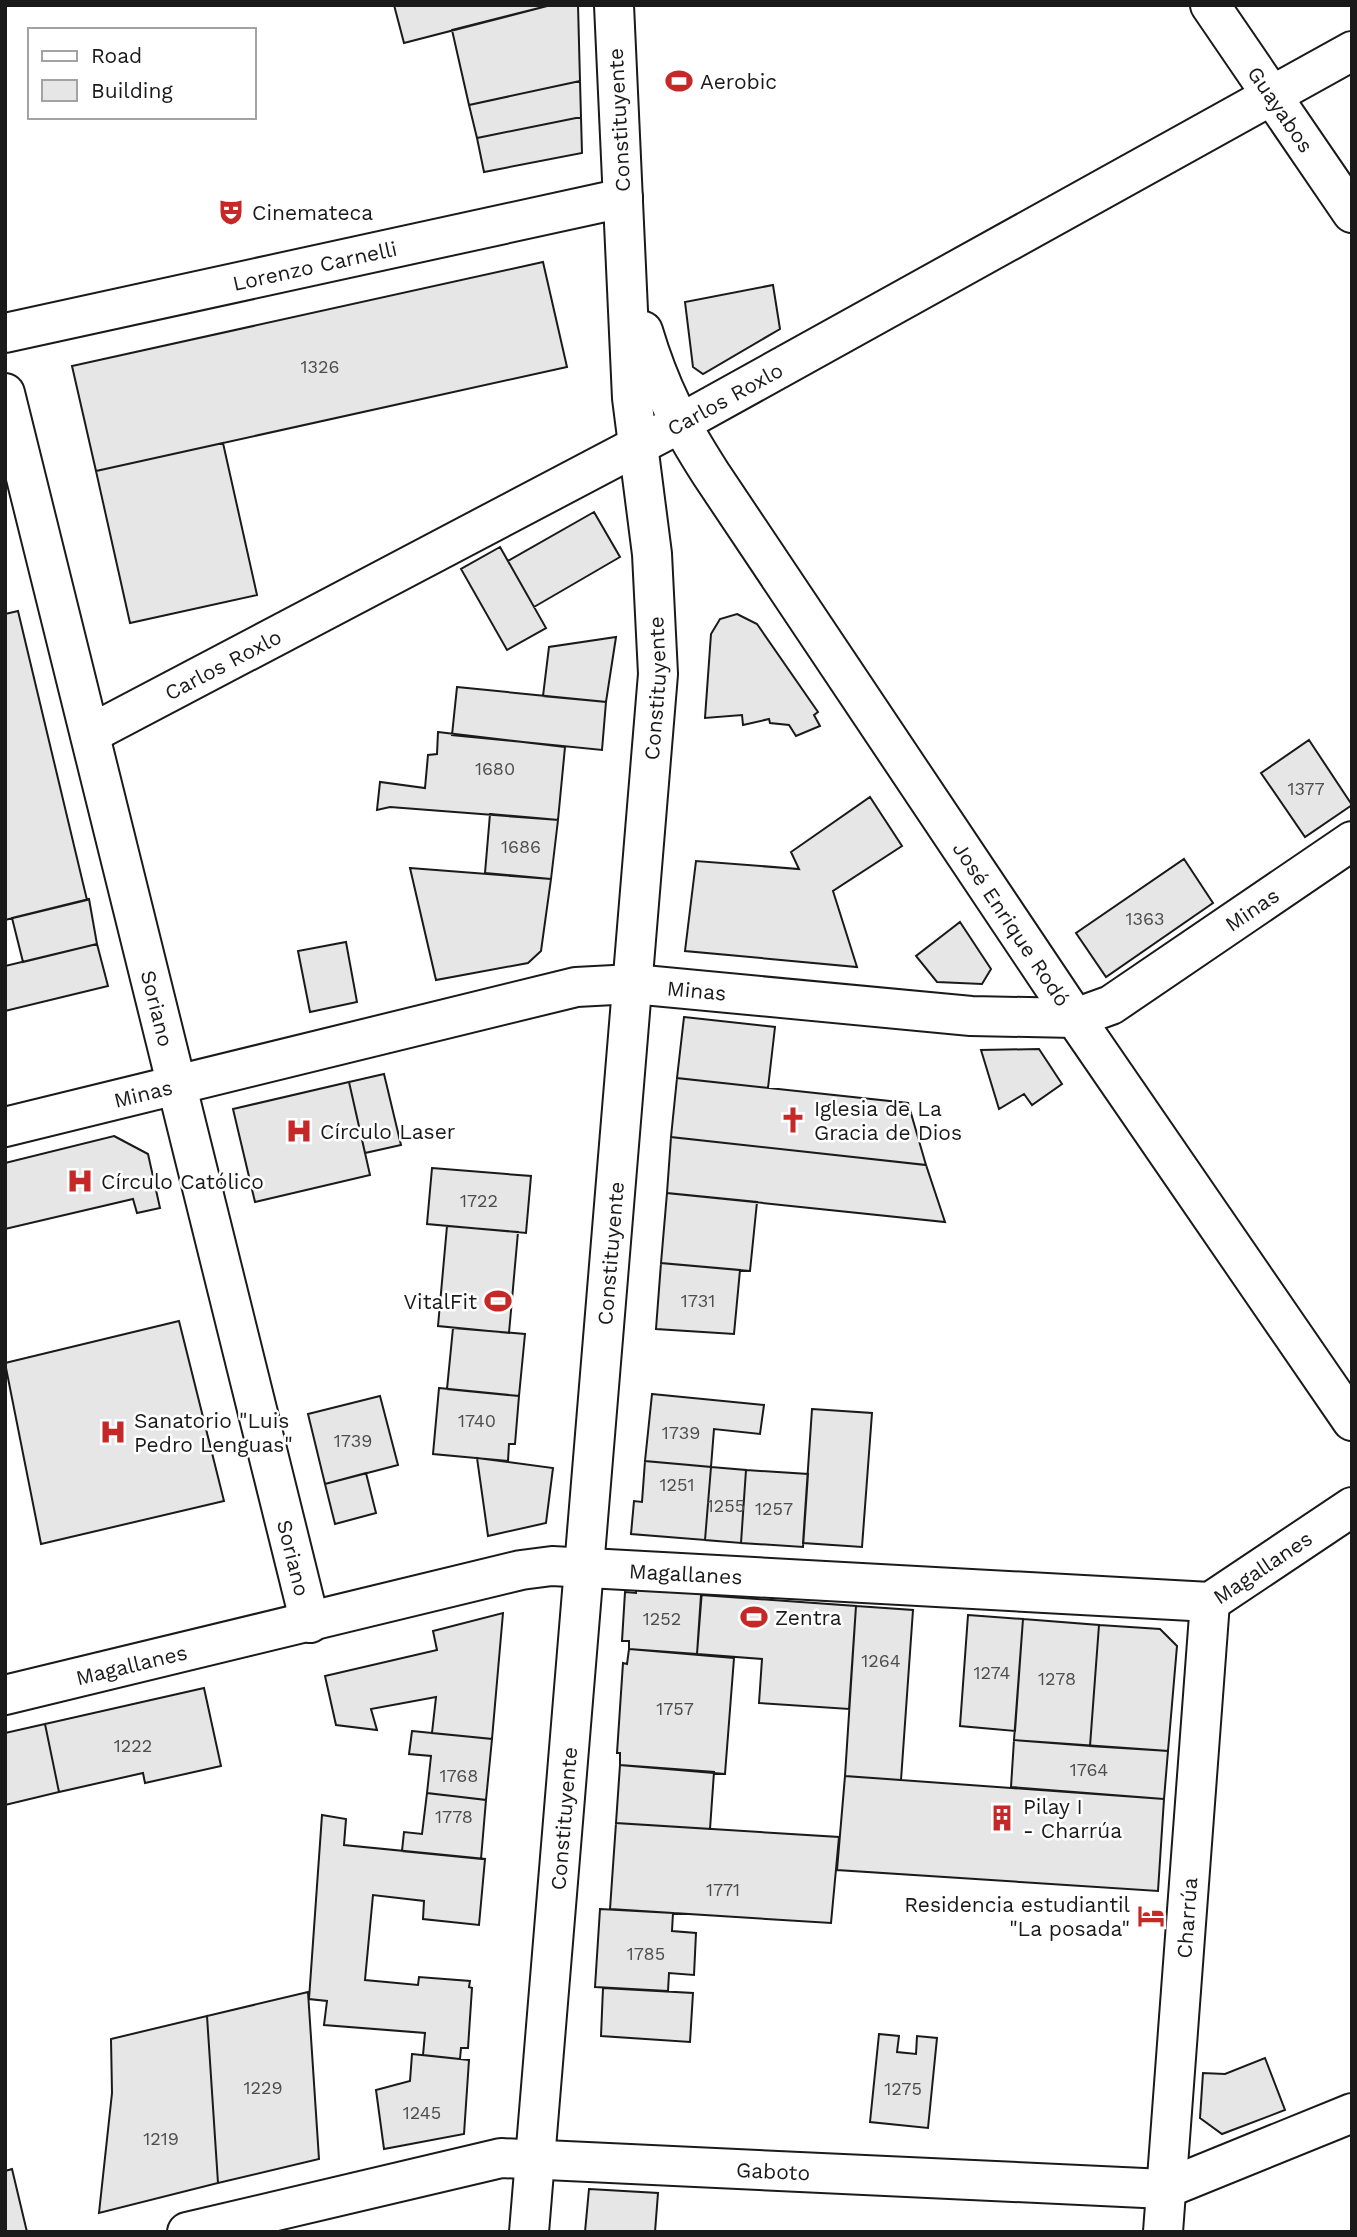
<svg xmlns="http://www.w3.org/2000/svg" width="1357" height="2237" viewBox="0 0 1357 2237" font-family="'Work Sans',sans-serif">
  <rect width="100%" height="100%" fill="#fff"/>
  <path fill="#e6e6e6" stroke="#1a1a1a" stroke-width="2" d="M394,5H551L404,43Z
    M551,5H578L580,81L469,105L452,30Z
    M580,81L581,117L477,138L469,105Z
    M581,117L582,153L484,172L477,138Z
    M543,262L567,367L96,471L72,366Z
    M773,285L780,329L703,374L693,367L685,302Z
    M223,443L257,595L130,623L96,471Z
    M594,512L620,557L534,607L508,561Z
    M500,547L546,628L507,650L461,569Z
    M18,611L87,900L5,920V614Z
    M737,614L757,624L818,712L814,715L820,726L796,736L789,725L770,723L769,719L743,725L742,715L705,718L711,634L720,619Z
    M616,637L606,702L543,696L549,647Z
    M457,687L606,702L602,750L452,735Z
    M438,732L565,747L558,820L390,807L377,810L380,782L425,788L428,755L437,754Z
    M1309,740L1352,805L1305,837L1261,773Z
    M870,797L902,846L833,891L857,967L685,951L696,861L799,869L791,852Z
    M490,814L558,820L551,879L485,873Z
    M1184,859L1213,903L1106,977L1076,933Z
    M410,868L551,879L541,951L528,963L436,980Z
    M89,899L97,944L23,962L12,918Z
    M960,922L991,969L982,984L937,982L916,956Z
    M346,942L357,1002L310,1012L298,951Z
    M97,944L108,986L5,1011V966Z
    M684,1017L775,1027L768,1088L677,1078Z
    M1039,1049L1062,1084L1032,1105L1024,1094L999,1109L981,1050Z
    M384,1074L401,1145L365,1153L349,1082Z
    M677,1078L908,1103L926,1165L671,1137Z
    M349,1082L370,1175L255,1202L233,1109Z
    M114,1136L148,1154L160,1208L137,1213L133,1199L5,1229V1163Z
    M671,1137L926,1165L945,1222L667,1193Z
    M432,1168L531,1176L526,1233L427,1224Z
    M667,1193L757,1202L750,1271L661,1263Z
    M447,1226L518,1232L509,1333L438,1326Z
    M661,1263L740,1270L734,1334L656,1329Z
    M179,1321L224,1501L41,1544L5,1363Z
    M453,1328L525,1334L519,1396L447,1389Z
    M439,1388L519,1396L515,1444H509L508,1461L433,1454Z
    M652,1394L764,1405L760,1434L714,1429L711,1467L645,1461Z
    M380,1396L398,1465L325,1484L308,1414Z
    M812,1409L872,1413L862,1547L803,1543Z
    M477,1458L553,1468L546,1523L488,1536Z
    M645,1461L711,1467L705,1540L631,1534L634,1501L642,1502Z
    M711,1467L746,1470L741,1543L705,1540Z
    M746,1470L808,1474L803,1547L741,1543Z
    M366,1473L376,1513L335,1524L325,1484Z
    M636,1588L702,1590L697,1654L629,1649V1641H622L625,1592L636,1593Z
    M701,1595L856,1606L849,1709L759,1703L762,1659L697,1654Z
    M856,1606L913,1610L901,1780L845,1776Z
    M503,1613L492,1739L432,1733L436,1697L371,1709L377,1730L336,1725L325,1676L437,1650L433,1631Z
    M968,1615L1023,1619L1015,1731L960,1726Z
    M1023,1619L1099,1625L1090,1746L1014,1740Z
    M1099,1625L1160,1629L1177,1646L1168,1751L1090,1746Z
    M629,1649L734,1658L725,1774L620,1765V1753H617L623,1663L627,1664Z
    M204,1688L221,1766L145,1783L143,1773L59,1792L45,1724Z
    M45,1724L59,1792L5,1805V1733Z
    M412,1731L492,1739L486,1800L427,1793L431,1756L409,1754Z
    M1014,1740L1168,1751L1164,1799L1011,1787Z
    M620,1765L714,1772L710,1829L616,1823Z
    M845,1776L1164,1799L1158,1891L837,1870Z
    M427,1793L486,1800L481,1859L402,1851L404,1832L422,1834Z
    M322,1815L346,1819L344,1845L485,1859L479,1925L423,1919L424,1901L373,1895L365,1980L418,1985L419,1977L470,1981L469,1987L472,1988L468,2048H461L460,2059L423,2055L425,2033L324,2025L327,2001L309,1999Z
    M616,1823L839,1837L831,1923L610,1909Z
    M600,1909L673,1913L672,1931L696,1933L694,1975L669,1973L668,1991L595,1987Z
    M603,1988L693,1993L690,2042L601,2036Z
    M308,1992L319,2159L218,2183L207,2016Z
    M207,2016L218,2183L99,2213L112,2093L111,2039Z
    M879,2034L899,2036L897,2052L916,2054L917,2036L937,2038L928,2128L870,2122Z
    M412,2054L469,2060L464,2134L384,2149L376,2090L410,2081Z
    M1265,2058L1285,2110L1222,2134L1200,2118L1203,2073L1225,2074Z
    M12,2169L27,2232H5V2171Z
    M589,2189L658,2193L655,2232H585Z"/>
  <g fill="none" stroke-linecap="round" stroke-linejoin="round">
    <g stroke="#1a1a1a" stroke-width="42">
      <g id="minor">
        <path id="s1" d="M1210,5L1352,213"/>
        <path id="s2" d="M643,331C660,388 679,424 711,474L1075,1018L1352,1421"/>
        <path id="s3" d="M5,333L623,198"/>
        <path id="s4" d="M5,393L310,1623"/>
        <path id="s5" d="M90,734L679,424L1352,51"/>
        <path id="s6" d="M5,1127L576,987L633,984L971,1016L1075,1018L1111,1005L1352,841"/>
        <path id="s7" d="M5,1695L521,1570L552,1566L1210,1602L1352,1507"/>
        <path id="s8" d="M187,2232L501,2158L1165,2189L1352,2113"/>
        <path id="s9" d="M529,2232L658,674L652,554L632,398L614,5"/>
        <path id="s10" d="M1163,2232L1210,1602"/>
      </g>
    </g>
    <use href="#minor" stroke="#fff" stroke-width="38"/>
  </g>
  <defs>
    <g id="stadium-bare" transform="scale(2.1)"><path d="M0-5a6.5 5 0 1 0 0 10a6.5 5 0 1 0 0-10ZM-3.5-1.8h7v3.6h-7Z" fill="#c62828" stroke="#fff" stroke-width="2.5" paint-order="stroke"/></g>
    <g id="theatre-bare" transform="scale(2.1)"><path d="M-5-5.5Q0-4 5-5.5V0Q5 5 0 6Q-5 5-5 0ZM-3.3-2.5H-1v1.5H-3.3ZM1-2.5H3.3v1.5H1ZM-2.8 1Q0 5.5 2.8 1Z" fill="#c62828" stroke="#fff" stroke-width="2.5" paint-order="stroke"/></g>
    <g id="church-bare" transform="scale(2.1)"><path d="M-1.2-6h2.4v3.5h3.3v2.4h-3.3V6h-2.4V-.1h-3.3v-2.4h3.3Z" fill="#c62828" stroke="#fff" stroke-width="2.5" paint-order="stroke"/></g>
    <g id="hospital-bare" transform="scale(2.1)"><path d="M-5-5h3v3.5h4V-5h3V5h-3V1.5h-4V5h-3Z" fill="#c62828" stroke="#fff" stroke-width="2.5" paint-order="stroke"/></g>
    <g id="building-bare" transform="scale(2.1)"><path d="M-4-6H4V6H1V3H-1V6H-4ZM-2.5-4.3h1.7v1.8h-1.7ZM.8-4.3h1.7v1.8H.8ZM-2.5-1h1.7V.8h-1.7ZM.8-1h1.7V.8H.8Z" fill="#c62828" stroke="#fff" stroke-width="2.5" paint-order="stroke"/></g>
    <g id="hotel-bare" transform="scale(2.1)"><path d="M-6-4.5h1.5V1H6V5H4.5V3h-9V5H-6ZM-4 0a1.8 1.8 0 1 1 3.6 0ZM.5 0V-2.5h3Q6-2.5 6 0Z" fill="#c62828" stroke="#fff" stroke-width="2.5" paint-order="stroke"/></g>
  </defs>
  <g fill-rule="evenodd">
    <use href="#stadium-bare" x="679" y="81"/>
    <use href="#theatre-bare" x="231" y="212"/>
    <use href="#church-bare" x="793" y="1120"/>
    <use href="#hospital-bare" x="299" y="1131"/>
    <use href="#hospital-bare" x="80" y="1181"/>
    <use href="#stadium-bare" x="498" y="1301"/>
    <use href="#hospital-bare" x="113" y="1432"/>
    <use href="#stadium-bare" x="754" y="1617"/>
    <use href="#building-bare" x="1002" y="1818"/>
    <use href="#hotel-bare" x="1151" y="1916"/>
  </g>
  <g text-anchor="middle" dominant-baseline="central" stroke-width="5" stroke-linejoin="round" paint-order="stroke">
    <g font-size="18" fill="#4d4d4d">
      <text x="320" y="366">1326</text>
      <text x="495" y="768">1680</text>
      <text x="1306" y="788">1377</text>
      <text x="521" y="846">1686</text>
      <text x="1145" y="918">1363</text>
      <text x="479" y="1200">1722</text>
      <text x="698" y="1300">1731</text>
      <text x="477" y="1420">1740</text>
      <text x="681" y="1432">1739</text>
      <text x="353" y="1440">1739</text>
      <text x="677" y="1484">1251</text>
      <text x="726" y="1505">1255</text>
      <text x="774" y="1508">1257</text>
      <text x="662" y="1618">1252</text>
      <text x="881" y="1660">1264</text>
      <text x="992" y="1672">1274</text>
      <text x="1057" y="1678">1278</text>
      <text x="675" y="1708">1757</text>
      <text x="133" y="1745">1222</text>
      <text x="1089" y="1769">1764</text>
      <text x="459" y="1775">1768</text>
      <text x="454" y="1816">1778</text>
      <text x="723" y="1889">1771</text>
      <text x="646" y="1953">1785</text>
      <text x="263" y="2087">1229</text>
      <text x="903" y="2088">1275</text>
      <text x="422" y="2112">1245</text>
      <text x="161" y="2138">1219</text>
    </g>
    <g font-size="21" fill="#1a1a1a" stroke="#fff" text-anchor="start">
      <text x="700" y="81">Aerobic</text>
      <text x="252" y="212">Cinemateca</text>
      <text x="814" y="1108">Iglesia de La<tspan x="814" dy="24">Gracia de Dios</tspan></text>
      <text x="320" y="1131">Círculo Laser</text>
      <text x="101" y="1181">Círculo Católico</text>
      <text x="477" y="1301" text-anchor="end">VitalFit</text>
      <text x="134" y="1420">Sanatorio "Luis<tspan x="134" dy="24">Pedro Lenguas"</tspan></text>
      <text x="775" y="1617">Zentra</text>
      <text x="1023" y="1806">Pilay I<tspan x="1023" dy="24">- Charrúa</tspan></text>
      <text x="1130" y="1904" text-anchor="end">Residencia estudiantil<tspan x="1130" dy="24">"La posada"</tspan></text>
    </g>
    <g font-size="21" fill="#1a1a1a" stroke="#fff">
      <text stroke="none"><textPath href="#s1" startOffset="126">Guayabos</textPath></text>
      <text transform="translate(619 120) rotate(-93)">Constituyente</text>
      <text stroke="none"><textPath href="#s3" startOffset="317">Lorenzo Carnelli</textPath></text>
      <text stroke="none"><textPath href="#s5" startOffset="718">Carlos Roxlo</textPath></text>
      <text stroke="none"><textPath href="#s5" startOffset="150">Carlos Roxlo</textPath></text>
      <text stroke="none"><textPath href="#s9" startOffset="1549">Constituyente</textPath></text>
      <text stroke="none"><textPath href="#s6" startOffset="1297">Minas</textPath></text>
      <text stroke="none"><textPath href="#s2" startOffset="700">José Enrique Rodó</textPath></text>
      <text stroke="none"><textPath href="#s6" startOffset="709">Minas</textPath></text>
      <text stroke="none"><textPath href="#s4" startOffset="634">Soriano</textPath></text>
      <text stroke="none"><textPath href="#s6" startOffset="142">Minas</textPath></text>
      <text stroke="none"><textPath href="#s9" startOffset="982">Constituyente</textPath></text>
      <text stroke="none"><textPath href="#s4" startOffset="1200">Soriano</textPath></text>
      <text stroke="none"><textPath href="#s7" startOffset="1284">Magallanes</textPath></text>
      <text stroke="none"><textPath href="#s7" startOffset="696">Magallanes</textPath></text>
      <text stroke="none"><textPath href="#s7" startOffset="130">Magallanes</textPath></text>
      <text stroke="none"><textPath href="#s9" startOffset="415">Constituyente</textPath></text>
      <text stroke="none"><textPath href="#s10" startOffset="315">Charrúa</textPath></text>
      <text stroke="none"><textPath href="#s8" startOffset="595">Gaboto</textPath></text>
    </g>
  </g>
  <rect width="1357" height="2237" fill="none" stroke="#1a1a1a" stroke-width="14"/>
  <rect x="28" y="28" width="228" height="91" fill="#ffffff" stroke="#a3a3a3" stroke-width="2"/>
  <rect x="42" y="51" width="35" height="10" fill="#ffffff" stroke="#a3a3a3" stroke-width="2"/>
  <text x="91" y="63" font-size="21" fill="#1a1a1a">Road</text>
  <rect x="42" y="80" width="35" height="21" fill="#e6e6e6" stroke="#a3a3a3" stroke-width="2"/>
  <text x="91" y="98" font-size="21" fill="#1a1a1a">Building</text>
</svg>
